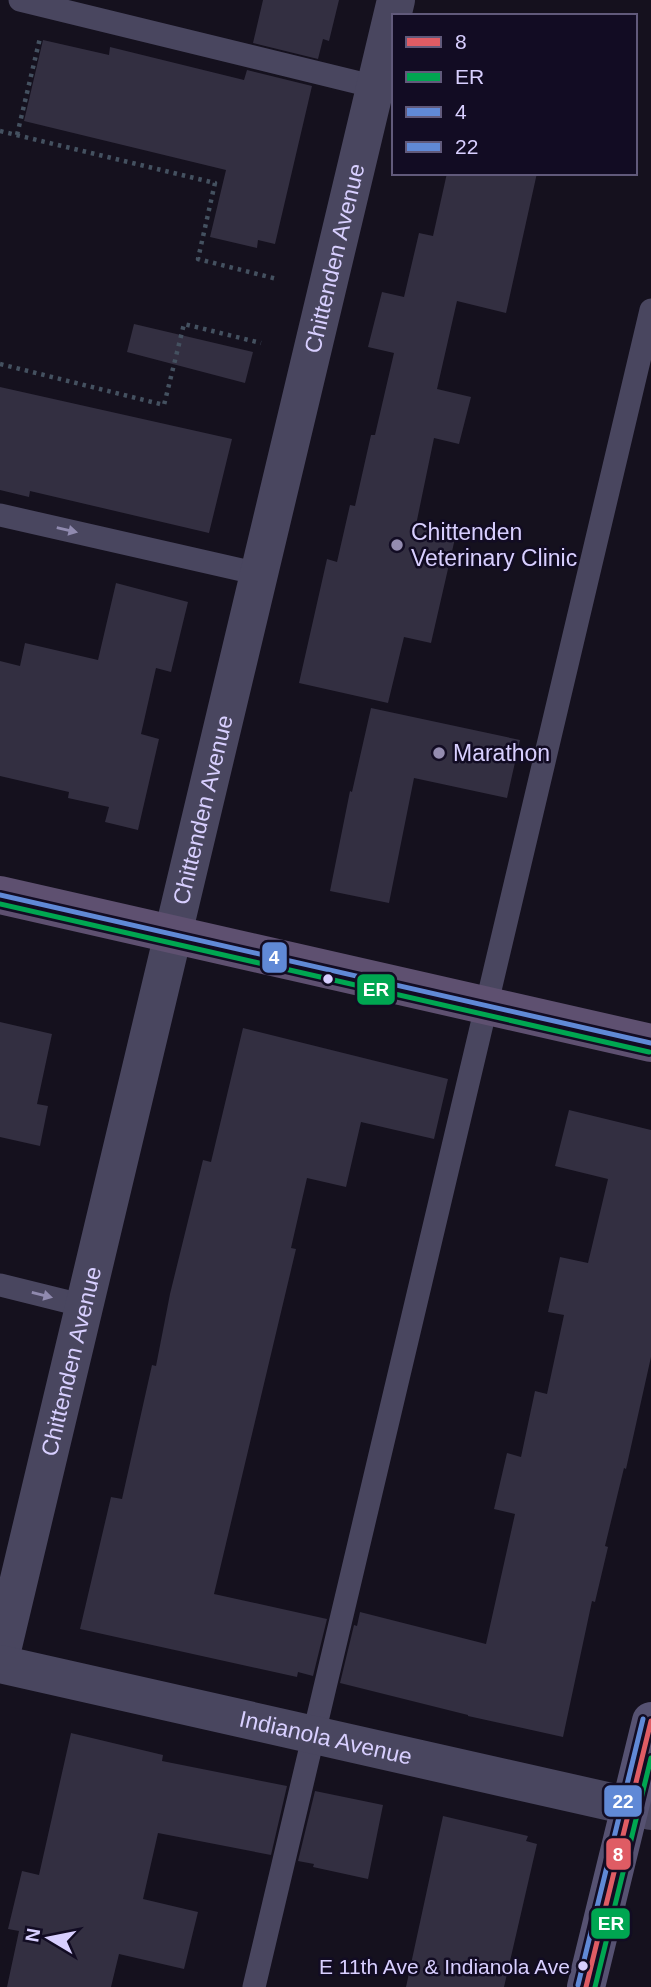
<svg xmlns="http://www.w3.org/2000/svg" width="651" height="1987" viewBox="0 0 651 1987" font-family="Helvetica,sans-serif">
  <rect width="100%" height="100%" fill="#15111e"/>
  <path fill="#332f41" d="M263,0H339L329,41L323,39L318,59L253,43Z
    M43,40L109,55L110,47L244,80L247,70L312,86L275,244L258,240L257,248L210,237L226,170L24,121Z
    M447,173H537L506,313L457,301L437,389L471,397L459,444L434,438L416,525L456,534L431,643L404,637L388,703L299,683L327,559L337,562L350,505L355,506L371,435H375L394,353L368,347L382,292L404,297L419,233L433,236Z
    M134,324L253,352L245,383L127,352Z
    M0,387L232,439L209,533L30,491L29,497L0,490Z
    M116,583L188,602L171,672L156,668L141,734L159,739L138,830L105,822L109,807L68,798L69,792L0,776V661L20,666L25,643L98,660Z
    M371,708L520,740L507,798L414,778L389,903L330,891L350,791L352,792Z
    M0,1022L52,1034L37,1104L48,1106L40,1146L0,1137Z
    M243,1028L448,1079L434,1139L361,1122L346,1187L307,1178L291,1248L296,1249L214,1594L327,1619L313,1676L298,1672L297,1677L80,1629L111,1497L122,1499L152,1365L156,1366L170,1294L203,1160L211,1162Z
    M569,1110L651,1130V1357L626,1469L624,1468L605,1546L608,1547L595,1602L592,1601L563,1737L468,1716V1715L340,1683L354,1625L357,1626L360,1612L486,1644L515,1514L494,1509L507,1453L521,1457L535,1391L547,1394L564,1315L548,1312L560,1257L588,1263L608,1179L555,1166Z
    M71,1733L163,1755L162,1761L287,1786L271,1855L158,1833L143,1899L198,1912L184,1969L119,1954L111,1987H7L19,1931L8,1929L22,1871L39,1875Z
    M315,1791L383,1805L368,1879L313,1867L314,1864L298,1861Z
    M443,1816L528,1836L526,1841L537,1844L504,1987H406Z"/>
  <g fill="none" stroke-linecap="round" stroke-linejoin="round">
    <path stroke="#445160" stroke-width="4.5" stroke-dasharray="3.5 5" stroke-linecap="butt" d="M0,131L215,183L198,259L277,279
      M17,135L40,38
      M0,364L164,405L184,324L261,343"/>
    <path stroke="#49465f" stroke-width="23" d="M20,0L376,87
      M0,515L259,574
      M0,1285L85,1306
      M254,1987L651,310"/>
    <g stroke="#49465f" stroke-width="38">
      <path id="s1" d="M0,1659L396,0"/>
      <path id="s2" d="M0,1664L651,1811"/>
    </g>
    <path stroke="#565272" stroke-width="38" d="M586,1987L651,1721"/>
    <path stroke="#5e5070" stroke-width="38" d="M0,895L651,1043"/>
    <g stroke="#120c23" stroke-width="10">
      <path id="bus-1" d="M586,1987L651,1721"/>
    </g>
    <g stroke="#120c23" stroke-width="10">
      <path id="bus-2" d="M0,904L649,1052
        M595,1987L651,1758"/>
    </g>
    <g stroke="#120c23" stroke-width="10">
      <path id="bus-3" d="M0,895L651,1043"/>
    </g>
    <g stroke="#120c23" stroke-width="10">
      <path id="bus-4" d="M578,1985L643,1719"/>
    </g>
    <use href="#bus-1" stroke="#df5c64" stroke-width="5"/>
    <use href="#bus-2" stroke="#00a651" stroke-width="5"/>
    <use href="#bus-3" stroke="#6089d6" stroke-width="5"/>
    <use href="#bus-4" stroke="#6089d6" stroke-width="5"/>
  </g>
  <defs><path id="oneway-solid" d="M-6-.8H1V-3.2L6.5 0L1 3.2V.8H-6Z" transform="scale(1.75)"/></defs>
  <g fill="#908aaf">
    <use href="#oneway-solid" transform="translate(67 530) rotate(13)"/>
    <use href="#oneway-solid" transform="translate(42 1295) rotate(14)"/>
  </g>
  <g fill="#948cb0" stroke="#120c23" stroke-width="2.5">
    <circle cx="397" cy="545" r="7"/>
    <circle cx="439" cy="753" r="7"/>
  </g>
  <g fill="#d8cfff" stroke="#120c23" stroke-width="2.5">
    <circle cx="328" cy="979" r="6"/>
    <circle cx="583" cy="1966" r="6"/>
  </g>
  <g text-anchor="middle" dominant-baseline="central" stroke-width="5" stroke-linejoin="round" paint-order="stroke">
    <g font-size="21" fill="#d8cfff" stroke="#120c23" text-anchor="end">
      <text x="570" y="1966">E 11th Ave &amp; Indianola Ave</text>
    </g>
    <g font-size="23" fill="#d8cfff" stroke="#120c23">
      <text stroke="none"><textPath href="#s1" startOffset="1440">Chittenden Avenue</textPath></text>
      <text stroke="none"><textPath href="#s1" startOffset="873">Chittenden Avenue</textPath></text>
      <text stroke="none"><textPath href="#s1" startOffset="306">Chittenden Avenue</textPath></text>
      <text stroke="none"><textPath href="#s2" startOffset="334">Indianola Avenue</textPath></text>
    </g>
    <g font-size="23" fill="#d8cfff" stroke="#120c23" text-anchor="start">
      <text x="411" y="532">Chittenden<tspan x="411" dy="26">Veterinary Clinic</tspan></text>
      <text x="453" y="753">Marathon</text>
    </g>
  </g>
  <g stroke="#120c23" stroke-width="2.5">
    <rect x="261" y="941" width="27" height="33" rx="7" fill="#6089d6"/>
    <rect x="356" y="973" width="40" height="33" rx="7" fill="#00a651"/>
    <rect x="603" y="1784" width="40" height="34" rx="7" fill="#6089d6"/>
    <rect x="605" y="1837" width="27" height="34" rx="7" fill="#df5c64"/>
    <rect x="590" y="1907" width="41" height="33" rx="7" fill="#00a651"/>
  </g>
  <g font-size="19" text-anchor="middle" font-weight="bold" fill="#fff">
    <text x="274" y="964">4</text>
    <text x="376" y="996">ER</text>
    <text x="623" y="1808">22</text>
    <text x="618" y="1861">8</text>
    <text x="611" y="1930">ER</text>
  </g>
  <rect x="392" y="14" width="245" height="161" fill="#120c23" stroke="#615a7b" stroke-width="2"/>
  <rect x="406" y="37" width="35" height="10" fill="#df5c64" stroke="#615a7b" stroke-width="2"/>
  <text x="455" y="49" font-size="21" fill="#d8cfff">8</text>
  <rect x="406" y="72" width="35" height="10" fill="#00a651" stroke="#615a7b" stroke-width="2"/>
  <text x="455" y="84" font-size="21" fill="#d8cfff">ER</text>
  <rect x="406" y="107" width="35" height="10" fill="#6089d6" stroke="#615a7b" stroke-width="2"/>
  <text x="455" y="119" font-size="21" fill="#d8cfff">4</text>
  <rect x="406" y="142" width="35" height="10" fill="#6089d6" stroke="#615a7b" stroke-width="2"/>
  <text x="455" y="154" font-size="21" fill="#d8cfff">22</text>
  <g transform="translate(49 1938) rotate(280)" stroke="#120c23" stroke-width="5" paint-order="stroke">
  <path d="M0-5L12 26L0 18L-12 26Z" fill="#d8cfff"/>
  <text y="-10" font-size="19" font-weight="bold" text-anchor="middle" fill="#d8cfff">N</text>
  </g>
</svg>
